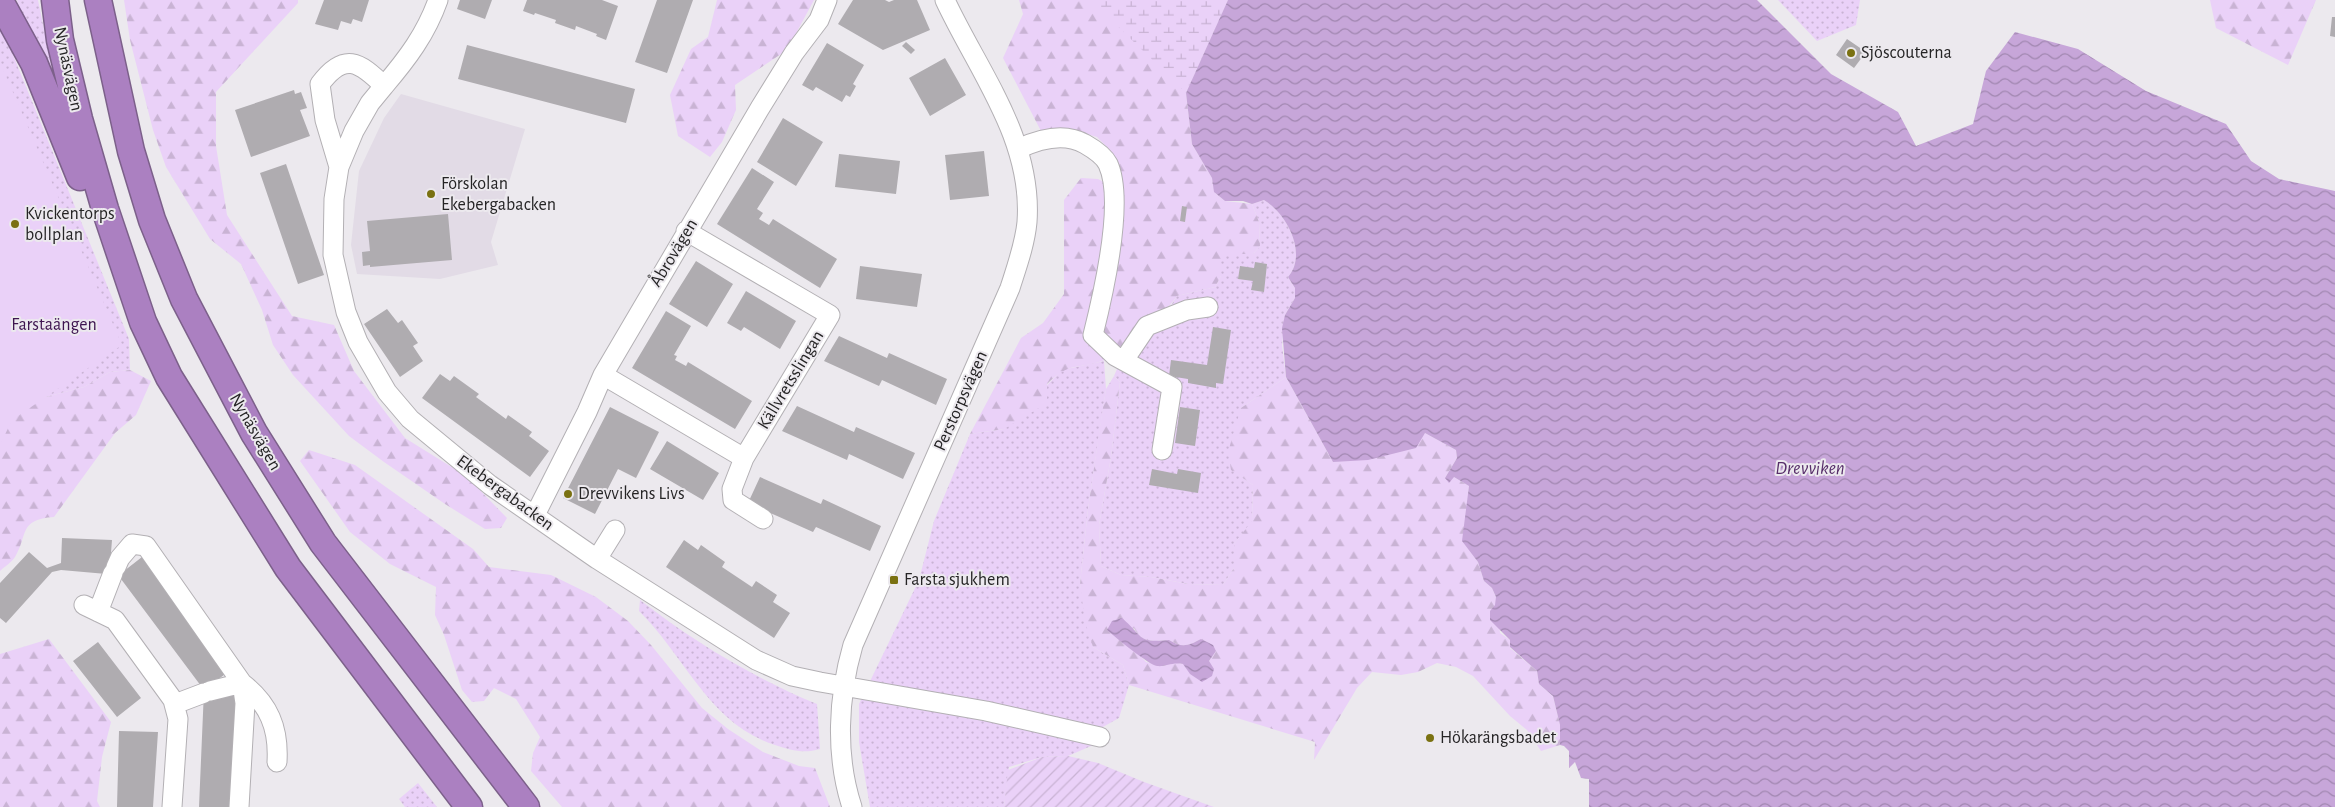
<svg xmlns="http://www.w3.org/2000/svg" width="2335" height="807" viewBox="0 0 2335 807" font-family="'Alegreya Sans',sans-serif">
  <defs>
    <pattern id="grass-dots" width="8" height="8" patternUnits="userSpaceOnUse" patternTransform="scale(1.25)"><rect width="8" height="8" fill="#ead1f8"/><path d="M2 2h.1M6 6h.1" fill="none" stroke="#c9b3d4" stroke-width="1.8" stroke-linecap="round"/></pattern>
    <pattern id="forest-firs" width="22" height="20" patternUnits="userSpaceOnUse" patternTransform="scale(1.25)"><rect width="22" height="20" fill="#ead1f8"/><path d="M5 1l3.5 6h-7zM16 11l3.5 6h-7z" fill="#c9b3d4"/></pattern>
    <pattern id="wetland-marsh" width="20" height="14" patternUnits="userSpaceOnUse" patternTransform="scale(1.25)"><rect width="20" height="14" fill="#ead1f8"/><path d="M1 5h8M5 5V1M11 12h8M15 12V8" fill="none" stroke="#c9b3d4"/></pattern>
    <pattern id="garden-furrows" width="10" height="10" patternUnits="userSpaceOnUse" patternTransform="scale(1.25)"><rect width="10" height="10" fill="#ead1f8"/><path d="M-1 1l2-2M0 10L10 0M9 11l2-2" fill="none" stroke="#c9b3d4"/></pattern>
    <pattern id="water-waves" width="16" height="10" patternUnits="userSpaceOnUse" patternTransform="scale(1.25)"><rect width="16" height="10" fill="#c7a6d9"/><path d="M0 5q4-4 8 0t8 0" fill="none" stroke="#a187b0"/></pattern>
  </defs>
  <rect width="100%" height="100%" fill="#ece9ee"/>
  <path fill="#e2dbe6" d="M401,94L525,129L491,242L498,265L440,279L357,274L351,245L359,171L384,118Z"/>
  <path fill="url(#grass-dots)" d="M17,0H38L54,78L20,13Z
    M1778,0H1860L1856,25L1817,41Z
    M0,23L129,339L130,370L110,372L84,387L0,409Z
    M1264,200C1287,214 1308,254 1288,277L1295,288V298L1285,315L1282,345L1286,377L1241,408L1232,470L1253,485L1252,522L1234,544V568L1223,585L1188,584L1151,577L1121,575L1101,566L1099,525L1111,457L1120,382L1114,376L1129,341L1170,307L1177,296L1215,287L1221,276V254H1253L1260,246L1259,222L1252,204Z
    M1104,361L1106,389L1088,509L1080,584L1093,647L1123,665L1129,685L1119,718L1101,728L1098,743L1068,756L1042,757L1009,767L1004,807H870L859,742V704L919,580L934,521L970,434L1004,429L1062,370Z
    M640,600C694,642 754,678 817,704L820,749C803,754 791,750 775,745C709,724 685,656 639,611Z
    M418,783L437,807H405L399,799Z"/>
  <path fill="url(#forest-firs)" fill-rule="evenodd" d="M124,0H298V3L216,92V146L227,215L292,316L334,325L354,371L405,438L466,476L507,518L501,528L485,529L445,504L384,462L349,436L293,375L273,345L262,310L241,264L210,239L166,167L153,130L130,40Z
    M717,0H814L787,50L735,85L736,110L722,142L710,157L678,136L670,95L691,49L708,37Z
    M1019,0H1228L1186,93L1192,144L1212,178L1215,193L1225,201L1252,204L1259,222L1260,246L1253,254H1221V276L1215,287L1177,296C1168,310 1118,357 1102,361C1075,370 1071,361 1047,384V403L1004,429L970,434L1021,338L1043,323L1064,294V200L1081,178L1098,179L1117,189L1119,173L1109,149L1097,137L1077,131H1041L1003,58L1023,14Z
    M2210,0H2316L2288,65L2216,28Z
    M130,370L151,381L136,415L115,433L54,517C18,519 28,536 15,557C12,562 4,567 0,571V409L84,387L110,372Z
    M1114,376L1120,382L1111,457L1099,525L1101,566L1121,575L1151,577L1188,584L1223,585L1234,568V544L1252,521L1253,485L1231,470L1228,452L1241,408L1286,377L1333,462L1425,433L1456,450L1457,458L1445,478L1454,477L1469,486L1467,509L1471,552L1478,562L1484,581L1492,588L1496,597L1500,633L1510,640V648L1537,671L1539,684L1553,696L1560,725V745L1541,751L1527,730L1510,716L1473,676L1456,667L1437,663L1418,672L1401,675L1372,672L1357,688L1314,760L1315,742L1129,685L1123,665L1093,647L1085,622L1080,584L1088,509L1101,420L1106,389ZM1134,628C1142,644 1154,641 1169,640C1182,648 1188,646 1201,639L1216,651L1209,661L1191,674L1184,664L1170,662L1164,666L1146,662L1134,649L1118,639Z
    M309,450L355,465L473,549L489,567L551,575L596,597L628,621L651,645L702,708L728,729L763,752L799,766L815,768L830,807H562L531,771L533,753L540,737L516,699L494,688L484,701L472,702L462,690L444,635L435,615L436,587L390,564L350,532L300,461Z
    M49,639L111,722L102,757L97,801L100,807H0V654Z"/>
  <path fill="url(#wetland-marsh)" d="M1091,0H1228L1186,93Z"/>
  <path fill="#ead1f8" d="M0,62L122,345L12,420L0,445Z"/>
  <path fill="url(#garden-furrows)" d="M1068,756L1098,763L1144,782L1214,807H1004L1008,770L1042,757Z"/>
  <path fill="url(#water-waves)" d="M1228,0H1757L1831,74L1898,112L1916,146L1973,124L1986,71L2015,32L2078,49L2146,91L2226,124L2251,161L2279,179L2335,191V807H1589V779L1581,778L1575,762L1569,768V751L1564,746L1560,745V725L1553,696L1539,684L1537,671L1510,647V640L1490,620V611L1495,605L1496,597L1492,588L1484,581L1478,562L1462,541L1469,486L1454,477L1449,483L1445,478L1457,458L1456,450L1425,433L1416,448L1368,460L1333,462L1286,377L1282,328L1285,315L1295,298V288L1288,277C1308,254 1287,214 1264,200L1252,204L1243,201H1225L1214,192L1212,178L1192,144L1186,93Z
    M1122,618C1144,637 1137,643 1169,640C1182,648 1188,646 1201,639L1213,645L1216,651L1209,661L1214,669L1212,676L1202,682L1190,674L1183,664C1171,662 1166,667 1157,666C1149,665 1115,637 1107,630L1112,621Z"/>
  <path fill="#afacb0" d="M324,0H369L362,22L353,19L351,24L341,21L338,30L315,24Z
    M460,0H492L485,19L457,9Z
    M527,0H602L618,6L606,40L596,36L597,34L576,26L575,30L555,23L556,20L535,13L534,15L523,11Z
    M657,0H693L667,73L635,62Z
    M853,0H885L889,2L894,0H917L930,30L883,50L838,24Z
    M2332,17H2335V37L2330,36Z
    M1847,39L1866,52L1854,68L1836,55Z
    M906,42L915,50L911,54L902,46Z
    M827,43L864,65L853,84L856,86L850,97L846,95L842,102L816,87L813,91L802,85Z
    M467,45L635,89L626,123L458,79Z
    M945,58L966,95L930,116L909,78Z
    M294,90L295,94L301,92L307,108L300,110L310,136L251,157L235,110Z
    M783,118L823,142L796,186L757,162Z
    M984,151L989,196L950,200L945,155Z
    M839,154L900,161L896,194L835,187Z
    M286,164L324,275L298,284L260,173Z
    M752,168L774,182L757,209L763,213L759,219L769,225L773,219L837,259L820,288L717,224Z
    M1182,206L1187,207L1185,222L1180,221Z
    M448,214L452,260L370,267V265L363,266L362,252L370,251L367,221Z
    M696,261L733,284L707,327L669,304Z
    M1255,262L1267,264L1264,292L1251,290L1253,281L1238,279L1240,266L1254,268Z
    M860,266L922,274L917,307L856,299Z
    M746,291L796,321L780,349L744,327L741,331L727,323Z
    M387,309L398,323L402,320L418,343L413,346L423,361L400,377L364,324Z
    M666,311L691,326L674,355L677,356L675,360L686,366L688,362L752,401L735,429L632,368Z
    M1213,327L1231,330L1223,384L1216,383V388L1188,383V379L1169,376L1171,360L1207,365Z
    M839,336L887,358L889,353L947,379L936,405L882,380L879,386L824,361Z
    M440,374L450,381L454,376L479,394L476,397L506,419L508,415L532,432L529,436L549,451L530,477L422,398Z
    M797,406L854,432L856,427L915,453L903,479L849,454L847,460L782,431Z
    M610,407L659,432L636,478L618,469L595,514L563,498Z
    M1180,407L1200,410L1195,446L1175,443Z
    M667,441L719,473L703,500L650,469Z
    M1152,469L1177,474L1178,469L1201,473L1198,493L1149,485Z
    M760,477L821,504L823,499L881,526L870,551L816,527L813,532L748,503Z
    M62,538L112,540L110,565L124,571L142,557L228,672L209,686L211,695L240,696L234,807H199L204,690L118,575L61,570L52,572L6,623L0,618V583L29,552L47,568L61,563Z
    M684,540L698,550L701,545L725,562L722,567L752,587L756,581L777,595L773,602L790,613L774,638L666,567Z
    M98,642L141,698L117,717L73,661Z
    M119,731L158,732L153,807H117Z"/>
  <g fill="none" stroke-linecap="round" stroke-linejoin="round">
    <g stroke="#b3b0b4" stroke-width="21">
      <path id="minor" d="M384,86C407,59 426,34 438,0
        M1018,149C1039,139 1064,132 1085,144C1092,148 1104,156 1108,164C1125,201 1103,295 1093,335L1115,356L1172,387L1162,450
        M339,167L325,120L320,84C344,52 359,61 384,86L370,103L354,131L339,167L334,199L333,255L346,312L358,342L387,392L410,419L490,485L597,559L756,660L792,676L820,682L986,711L1100,737
        M686,231L830,315L744,458L732,489L733,500L763,519
        M1124,360L1147,326L1187,310L1208,307
        M603,375L744,458
        M535,515L587,412L603,375L760,108L794,53L819,20L827,0
        M597,559L615,530
        M116,567L120,558L132,544L146,546L242,683C269,704 279,728 277,762
        M84,605L115,620L173,700L178,719L172,807
        M98,612L113,573
        M210,691L242,683L245,703L239,807
        M175,704L204,693
        M852,807C835,755 838,697 853,645L1010,288C1017,266 1025,244 1027,222C1033,139 978,71 945,0"/>
    </g>
    <g stroke="#7c608a" stroke-width="29">
      <path id="highway" d="M55,0L60,40L79,119L105,209L143,322L169,377L288,568L469,807
        M98,0L131,151L152,220L184,299L254,433L323,543L526,807
        M0,1L34,63L80,177"/>
    </g>
    <use href="#minor" stroke="#fff" stroke-width="19"/>
    <use href="#highway" stroke="#ab80c1" stroke-width="26"/>
  </g>
  <g fill="#7a7111" stroke="#ece9ee" stroke-width="2">
    <circle cx="1851" cy="53" r="5"/>
    <circle cx="431" cy="194" r="5"/>
    <circle cx="15" cy="224" r="5"/>
    <circle cx="568" cy="494" r="5"/>
    <rect x="889" y="575" width="10" height="10" rx="2.5"/>
    <circle cx="1430" cy="738" r="5"/>
  </g>
  <g text-anchor="middle" dominant-baseline="central" stroke-width="4" stroke-linejoin="round" paint-order="stroke">
    <g font-size="18" fill="#252425" stroke="#ece9ee" text-anchor="start">
      <text x="1861" y="53">Sjöscouterna</text>
      <text x="441" y="184">Förskolan<tspan x="441" dy="21">Ekebergabacken</tspan></text>
      <text x="25" y="214">Kvickentorps<tspan x="25" dy="21">bollplan</tspan></text>
      <text x="578" y="494">Drevvikens Livs</text>
      <text x="904" y="580">Farsta sjukhem</text>
      <text x="1440" y="738">Hökarängsbadet</text>
    </g>
    <g font-size="18" fill="#252425" stroke="#ece9ee">
      <text transform="translate(68 69) rotate(78)">Nynäsvägen</text>
      <text transform="translate(674 253) rotate(-59)">Åbrovägen</text>
      <text transform="translate(791 380) rotate(-59)">Källvretsslingan</text>
      <text transform="translate(961 401) rotate(-66)">Perstorpsvägen</text>
      <text transform="translate(255 432) rotate(60)">Nynäsvägen</text>
      <text transform="translate(505 493) rotate(36)">Ekebergabacken</text>
    </g>
    <g font-size="18" fill="#3e1550" stroke="#ece9ee">
      <text x="54" y="325">Farstaängen</text>
    </g>
    <g font-size="19" font-style="italic" fill="#562d69" stroke="#ece9ee">
      <text x="1810" y="468">Drevviken</text>
    </g>
  </g>
</svg>
